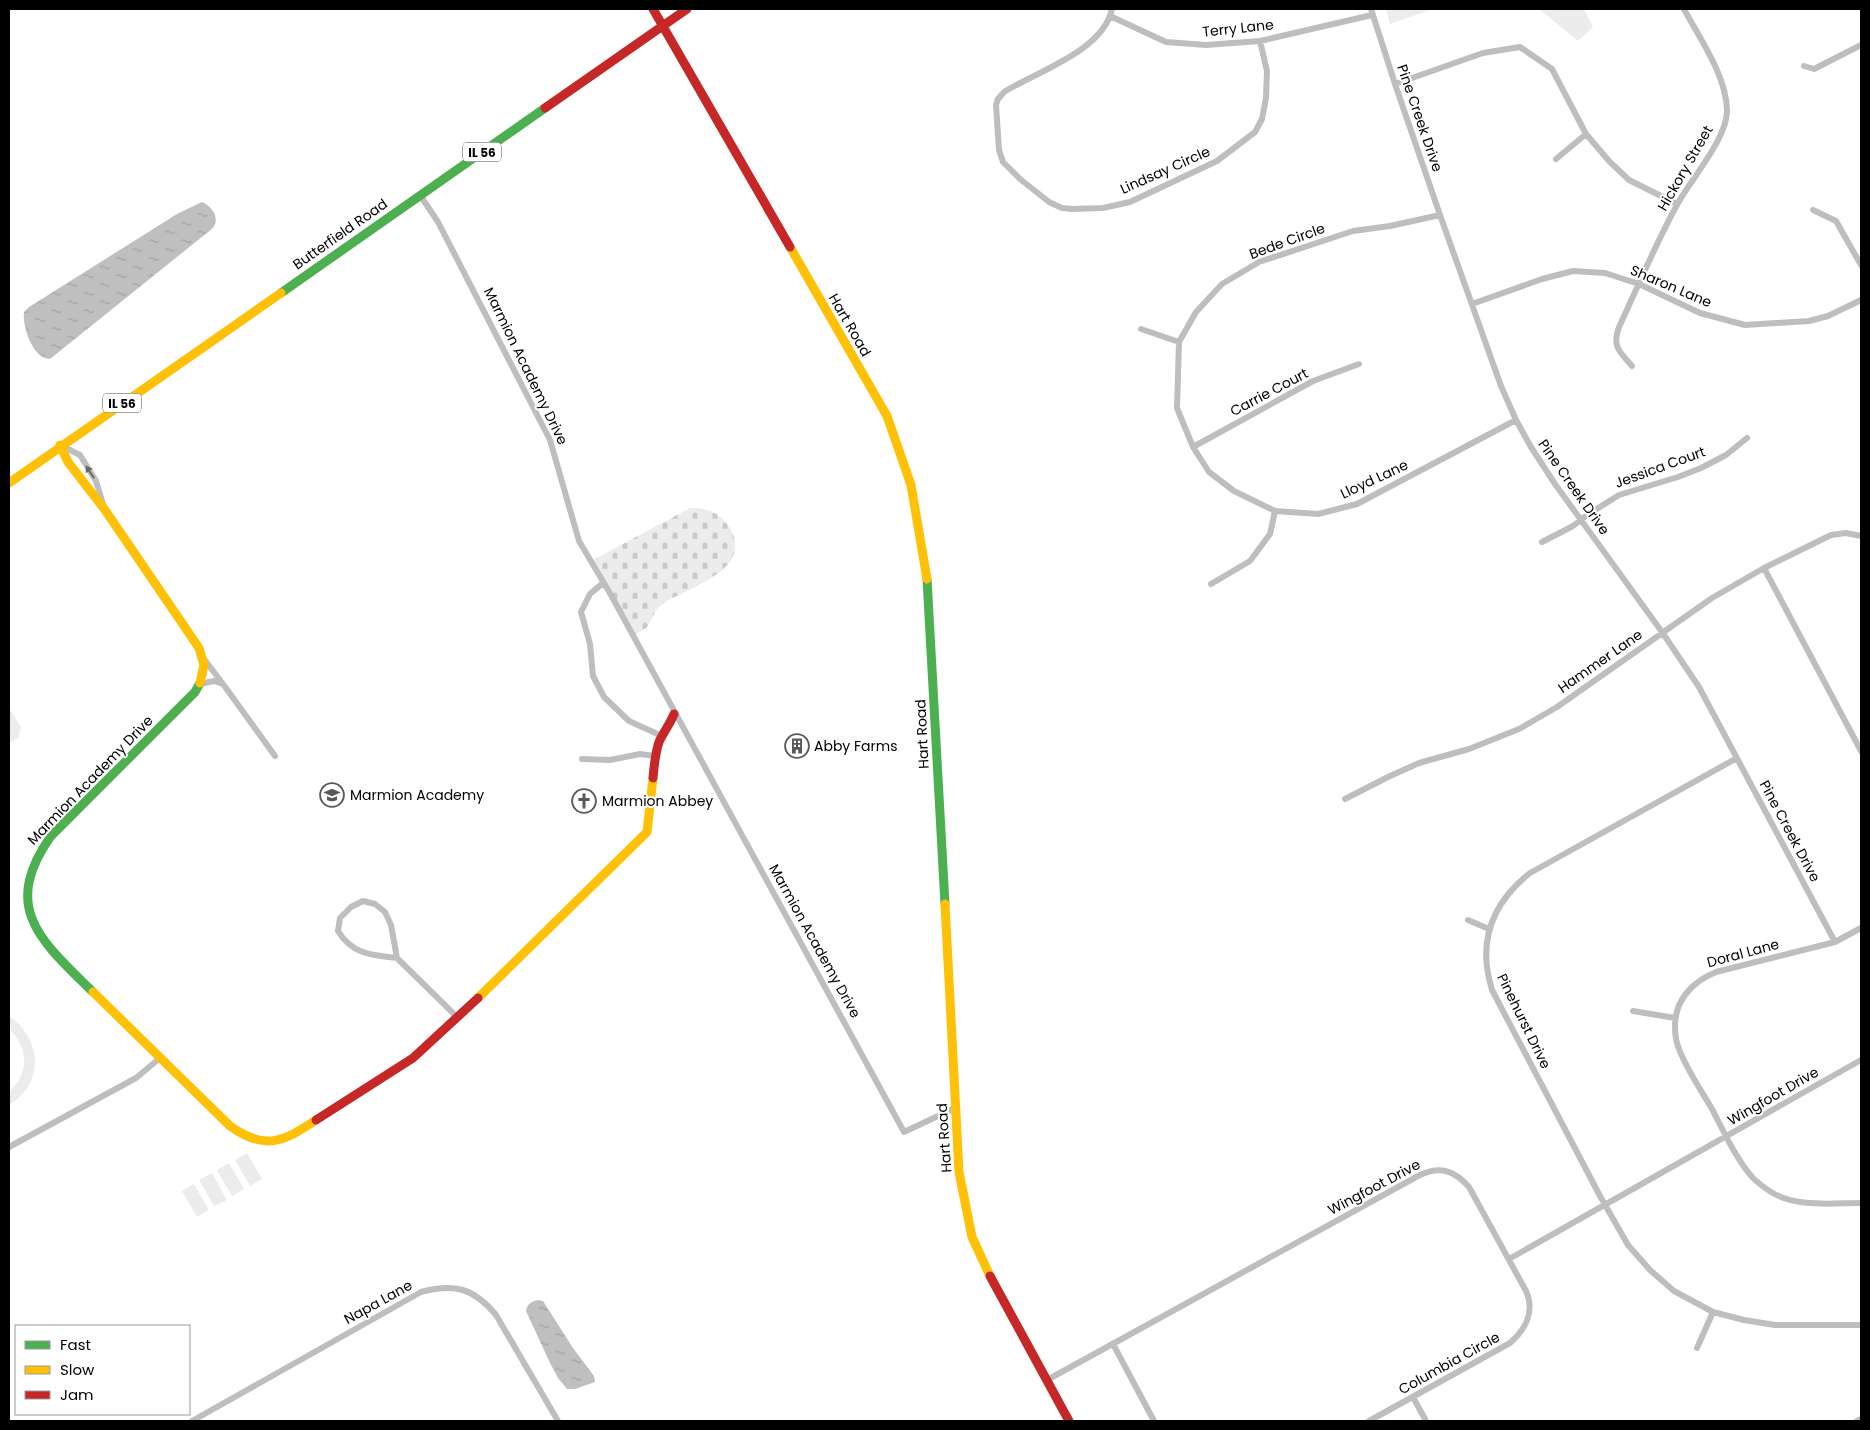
<svg xmlns="http://www.w3.org/2000/svg" width="1870" height="1430" viewBox="0 0 1870 1430" font-family="Poppins,sans-serif">
  <defs>
    <pattern id="cemetery-stones" width="16" height="16" patternUnits="userSpaceOnUse" patternTransform="scale(1.25)"><rect width="16" height="16" fill="#ececec"/><path d="M2 7V4a2 2 0 0 1 4 0v3zM10 15v-3a2 2 0 0 1 4 0v3z" fill="#c9c9c9"/></pattern>
    <pattern id="water-ripples" width="26" height="14" patternUnits="userSpaceOnUse" patternTransform="scale(1.25)"><rect width="26" height="14" fill="#bfbfbf"/><path d="M2 4q2-2 4 0t4 0M15 11q2-2 4 0t4 0" fill="none" stroke="#a2a2a2"/></pattern>
  </defs>
  <rect width="100%" height="100%" fill="#fff"/>
  <path fill="url(#cemetery-stones)" d="M690,508C705,507 718,512 727,524C760,570 686,587 660,606C654,611 652,620 648,626C645,630 639,632 635,634L593,560Z"/>
  <path fill="#ececec" d="M1386,9H1433L1390,24Z
    M1539,9H1584L1593,27L1578,41Z
    M9,708L21,727L18,738L9,743Z
    M9,1016C42,1038 45,1084 9,1105C9,1102 8,1096 9,1093C10,1089 16,1085 19,1080C29,1062 24,1043 9,1029Z
    M247,1153L262,1179L250,1186L235,1160Z
    M229,1163L244,1189L232,1196L217,1170Z
    M212,1173L227,1200L214,1206L199,1180Z
    M194,1184L209,1210L197,1217L182,1191Z"/>
  <path fill="url(#water-ripples)" d="M202,202C213,207 220,218 213,228L50,359C33,359 22,327 24,312L29,307L177,214Z
    M538,1300L543,1301L573,1348L594,1376L595,1382L575,1389H567L558,1378L550,1363L526,1311C527,1304 532,1301 538,1300Z"/>
  <g fill="none" stroke-linecap="round" stroke-linejoin="round">
    <path stroke="#bebebe" stroke-width="6" d="M1112,9C1103,51 1038,71 1004,92L998,99L996,105L999,150L1003,162L1020,179L1049,202L1062,208L1072,209L1103,208L1130,202L1217,161L1255,132L1262,119L1266,98L1267,71L1260,41
      M1371,9L1395,84L1440,215L1501,386L1516,420L1531,447L1555,484L1662,632L1699,687L1835,942
      M1110,16L1166,42L1206,45L1260,41L1372,15
      M1804,66L1814,69L1861,45
      M1395,84L1483,53L1520,47L1552,69L1586,134L1609,161L1629,180L1677,204
      M1556,159L1586,134
      M420,195L438,222L550,440L579,541L611,595L904,1132L955,1108
      M1813,210L1836,221L1861,265
      M1440,215L1390,226L1353,231L1259,262L1222,284L1196,312L1179,342L1177,408L1193,447L1209,472L1234,491L1275,511L1318,514L1357,504L1516,420
      M1472,304L1542,279L1573,271L1605,273L1639,284L1700,313L1745,325L1809,321L1828,316L1861,300
      M1141,329L1179,342
      M1632,366C1619,351 1612,347 1619,327C1638,286 1656,243 1678,203C1692,178 1728,137 1727,110C1726,75 1700,39 1684,9
      M60,445L80,455L96,481L103,504
      M1193,447L1313,381L1359,364
      M1542,542L1573,526L1587,515L1619,495L1678,477L1701,468L1726,455L1747,438
      M1764,568L1861,751
      M603,583L590,594L581,612L590,644L593,676L604,697L629,721L662,736
      M1211,584L1250,561L1270,534L1275,511
      M204,659L223,684
      M200,684L214,681L223,684L275,756
      M1737,758L1530,873C1491,904 1477,942 1492,990L1600,1196L1628,1245L1650,1270L1674,1291L1713,1312L1744,1320L1775,1325H1861
      M582,759L610,760L640,754L655,756
      M1345,799L1388,777L1419,763L1469,749L1519,729L1557,707L1712,598L1764,568L1831,535L1846,533L1861,536
      M1468,920L1489,929
      M1861,928L1835,942L1716,972C1692,982 1675,1000 1675,1026C1675,1034 1676,1042 1679,1049C1687,1070 1701,1090 1712,1109C1723,1130 1737,1161 1753,1178C1758,1183 1765,1188 1771,1192C1797,1208 1832,1203 1861,1203
      M397,958C371,955 352,954 338,931L340,918L351,907L363,901L375,904L385,912L391,925L397,958L458,1018
      M1633,1011L1675,1018
      M9,1147L136,1078L160,1058
      M1509,1259L1861,1060
      M1113,1344L1154,1421
      M1697,1348L1713,1312
      M1047,1380L1418,1176C1439,1166 1453,1169 1469,1187L1526,1291C1535,1311 1526,1329 1510,1343L1369,1421
      M1413,1397L1426,1421
      M192,1421L421,1292C454,1283 474,1288 496,1315L558,1421
      M1857,1421L1861,1419"/>
    <path stroke="#4caf50" stroke-width="9" d="M281,293L545,108
      M927,579L945,904
      M93,992C41,941 0,908 51,836L195,692L200,683"/>
    <path stroke="#ffc107" stroke-width="9" d="M790,247L887,416L911,485L927,579
      M60,445L68,462L105,510L199,648L204,665L200,683
      M9,483L281,293
      M945,904L959,1172L972,1237L990,1276
      M93,992L230,1126C265,1151 283,1142 316,1120
      M478,998L647,832L653,778"/>
    <path stroke="#c62828" stroke-width="9" d="M653,9L790,247
      M545,108L687,9
      M653,778C654,766 655,754 659,742C663,733 670,724 674,714
      M316,1120L413,1058L478,998
      M990,1276L1069,1421"/>
  </g>
  <defs><path id="oneway-solid" d="M-6-.8H1V-3.2L6.5 0L1 3.2V.8H-6Z" transform="scale(1.25)"/></defs>
  <use fill="#686868" href="#oneway-solid" transform="translate(90 472) rotate(-123)"/>
  <defs>
    <g id="building-ring" transform="scale(1.25)"><circle r="9.5" fill="#fff" stroke="#595959" stroke-width="1.5"/><path d="M-4-6H4V6H1V3H-1V6H-4ZM-2.5-4.3h1.7v1.8h-1.7ZM.8-4.3h1.7v1.8H.8ZM-2.5-1h1.7V.8h-1.7ZM.8-1h1.7V.8H.8Z" fill="#595959"/></g>
    <g id="school-ring" transform="scale(1.25)"><circle r="9.5" fill="#fff" stroke="#595959" stroke-width="1.5"/><path d="M0-5L7-2L0 1L-7-2ZM-4 1L0 2.5L4 1V4Q0 6-4 4Z" fill="#595959"/></g>
    <g id="church-ring" transform="scale(1.25)"><circle r="9.5" fill="#fff" stroke="#595959" stroke-width="1.5"/><path d="M-1.2-6h2.4v3.5h3.3v2.4h-3.3V6h-2.4V-.1h-3.3v-2.4h3.3Z" fill="#595959"/></g>
  </defs>
  <g fill-rule="evenodd">
    <use href="#building-ring" x="797" y="746"/>
    <use href="#school-ring" x="332" y="795"/>
    <use href="#church-ring" x="584" y="801"/>
  </g>
  <g text-anchor="middle" dominant-baseline="central" stroke-width="4" stroke-linejoin="round" paint-order="stroke">
    <g fill="#fff" stroke="#4c4c4c" stroke-width="1">
      <rect x="463" y="142.5" width="38" height="19" rx="4"/>
      <rect x="103" y="393.5" width="38" height="19" rx="4"/>
    </g>
    <g font-size="12" font-weight="bold" fill="#000">
      <text x="482" y="152">IL 56</text>
      <text x="122" y="403">IL 56</text>
    </g>
    <g font-size="14" fill="#000" stroke="#fff">
      <text transform="translate(1238 28) rotate(-6)">Terry Lane</text>
      <text transform="translate(1420 118) rotate(71)">Pine Creek Drive</text>
      <text transform="translate(1685 168) rotate(-60)">Hickory Street</text>
      <text transform="translate(1165 170) rotate(-24)">Lindsay Circle</text>
      <text transform="translate(340 234) rotate(-35)">Butterfield Road</text>
      <text transform="translate(1287 241) rotate(-20)">Bede Circle</text>
      <text transform="translate(1671 286) rotate(23)">Sharon Lane</text>
      <text transform="translate(850 325) rotate(60)">Hart Road</text>
      <text transform="translate(526 366) rotate(64)">Marmion Academy Drive</text>
      <text transform="translate(1269 392) rotate(-28)">Carrie Court</text>
      <text transform="translate(1660 467) rotate(-20)">Jessica Court</text>
      <text transform="translate(1374 479) rotate(-25)">Lloyd Lane</text>
      <text transform="translate(1574 487) rotate(55)">Pine Creek Drive</text>
      <text transform="translate(1600 661) rotate(-35)">Hammer Lane</text>
      <text transform="translate(922 734) rotate(-93)">Hart Road</text>
      <text transform="translate(90 780) rotate(-46)">Marmion Academy Drive</text>
      <text transform="translate(1790 831) rotate(62)">Pine Creek Drive</text>
      <text transform="translate(815 941) rotate(61)">Marmion Academy Drive</text>
      <text transform="translate(1743 953) rotate(-15)">Doral Lane</text>
      <text transform="translate(1524 1021) rotate(64)">Pinehurst Drive</text>
      <text transform="translate(1773 1096) rotate(-30)">Wingfoot Drive</text>
      <text transform="translate(944 1138) rotate(-94)">Hart Road</text>
      <text transform="translate(1374 1187) rotate(-28)">Wingfoot Drive</text>
      <text transform="translate(378 1302) rotate(-29)">Napa Lane</text>
      <text transform="translate(1449 1363) rotate(-29)">Columbia Circle</text>
    </g>
    <g font-size="14" fill="#000" stroke="#fff" text-anchor="start">
      <text x="814" y="746">Abby Farms</text>
      <text x="350" y="795">Marmion Academy</text>
      <text x="602" y="801">Marmion Abbey</text>
    </g>
  </g>
  <rect width="1870" height="1430" fill="none" stroke="#000000" stroke-width="20"/>
  <rect x="15" y="1325" width="175" height="90" fill="#ffffff" stroke="#999999"/>
  <rect x="25" y="1341" width="25" height="8" fill="#4caf50" stroke="#999999"/>
  <text x="60" y="1350" font-size="15" fill="#000000">Fast</text>
  <rect x="25" y="1366" width="25" height="8" fill="#ffc107" stroke="#999999"/>
  <text x="60" y="1375" font-size="15" fill="#000000">Slow</text>
  <rect x="25" y="1391" width="25" height="8" fill="#c62828" stroke="#999999"/>
  <text x="60" y="1400" font-size="15" fill="#000000">Jam</text>
</svg>
